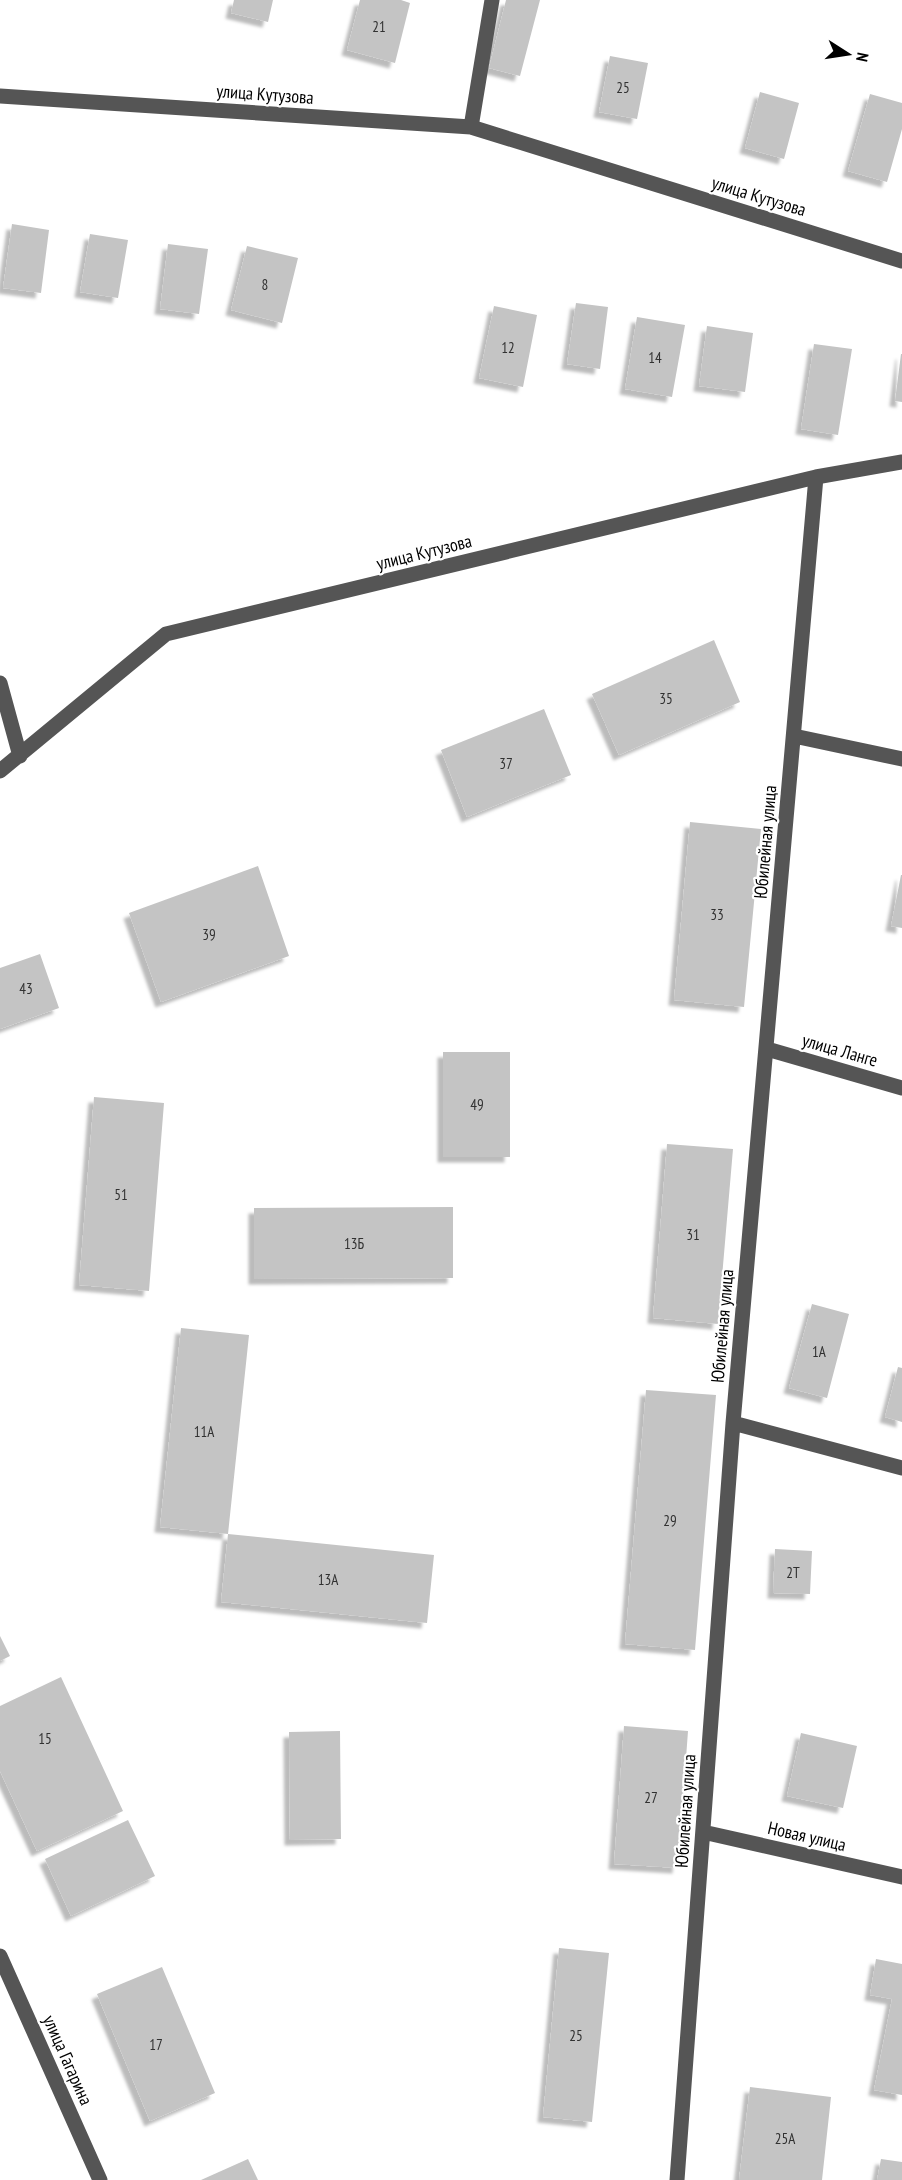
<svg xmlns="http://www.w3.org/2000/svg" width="902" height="2180" viewBox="0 0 902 2180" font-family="'PT Sans Narrow',sans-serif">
  <defs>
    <filter id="shadow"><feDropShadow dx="-5.5" dy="5.5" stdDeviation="1.5" flood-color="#0004"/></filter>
  </defs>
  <rect width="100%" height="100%" fill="#fff"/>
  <path fill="#c4c4c4" filter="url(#shadow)" d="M234,0H273L268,22L231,13Z
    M360,0H401L410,3L395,63L347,50Z
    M506,0H540L520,76L489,68Z
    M610,56L648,63L637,119L599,112Z
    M760,92L799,103L784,159L745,148Z
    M870,94L902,103V129L887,182L848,171Z
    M12,224L49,230L41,293L3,288Z
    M90,234L128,240L118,298L80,292Z
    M168,244L208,249L199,314L160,309Z
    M247,246L298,258L282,323L231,310Z
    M576,303L608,307L600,369L567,364Z
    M494,306L537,315L523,387L479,378Z
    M637,317L685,325L672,397L625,389Z
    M707,326L753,333L745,392L699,386Z
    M814,344L852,349L838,435L801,429Z
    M901,354H902V402L895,401Z
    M714,640L740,702L619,755L592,694Z
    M544,709L571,775L467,817L441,750Z
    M690,822L761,829L744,1007L674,1000Z
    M258,866L289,956L161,1002L129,913Z
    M901,875H902V928L891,926Z
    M40,954L59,1008L0,1029V968Z
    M443,1052H510V1157H443Z
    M94,1097L164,1103L149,1291L79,1285Z
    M667,1144L733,1149L718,1324L653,1318Z
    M453,1207V1278L254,1279V1208Z
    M812,1304L849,1314L827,1398L789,1388Z
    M181,1328L249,1335L228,1534L160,1527Z
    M898,1367L902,1368V1422L885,1417Z
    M646,1390L716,1395L695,1650L625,1644Z
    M228,1534L434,1555L427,1623L221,1602Z
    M775,1549L812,1551L810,1594L773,1593Z
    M0,1636L10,1656L0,1661Z
    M61,1677L123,1811L37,1851L0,1771V1706Z
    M624,1726L688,1731L678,1868L614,1864Z
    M340,1731L341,1839L290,1840L289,1732Z
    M801,1733L857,1746L843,1808L787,1796Z
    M128,1820L155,1876L71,1916L45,1859Z
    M559,1948L609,1953L592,2122L543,2117Z
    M876,1959L902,1964V2095L874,2090L892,1999L870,1995Z
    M162,1967L215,2093L150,2121L97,1994Z
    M750,2087L831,2097L822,2180H739Z
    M248,2159L258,2180H201Z
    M881,2159L902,2162V2180H877Z"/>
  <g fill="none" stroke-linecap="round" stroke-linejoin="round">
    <path stroke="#555" stroke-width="15" d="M0,96L471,127L902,261
      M471,127L492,0
      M0,683L20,756
      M794,736L902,759
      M0,771L166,634L816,477L902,462
      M767,1049L902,1088
      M733,1423L902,1468
      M703,1832L902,1877
      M0,1956L100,2180
      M677,2180L733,1423L816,477"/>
  </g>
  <g text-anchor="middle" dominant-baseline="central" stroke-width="4.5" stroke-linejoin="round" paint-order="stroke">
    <g font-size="15" fill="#313131">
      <text x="379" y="26">21</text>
      <text x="623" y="87">25</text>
      <text x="265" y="284">8</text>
      <text x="508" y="347">12</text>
      <text x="655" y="357">14</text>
      <text x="666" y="698">35</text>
      <text x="506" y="763">37</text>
      <text x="717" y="914">33</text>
      <text x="209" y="934">39</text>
      <text x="26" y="988">43</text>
      <text x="477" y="1104">49</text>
      <text x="121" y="1194">51</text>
      <text x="693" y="1234">31</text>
      <text x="354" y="1243">13Б</text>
      <text x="819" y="1351">1А</text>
      <text x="204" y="1431">11А</text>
      <text x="670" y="1520">29</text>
      <text x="793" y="1572">2Т</text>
      <text x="328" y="1579">13А</text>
      <text x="45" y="1738">15</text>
      <text x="651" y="1797">27</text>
      <text x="576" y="2035">25</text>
      <text x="156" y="2044">17</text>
      <text x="785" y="2138">25А</text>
    </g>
    <g font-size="18" fill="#000" stroke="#fff">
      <text transform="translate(265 94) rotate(4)">улица Кутузова</text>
      <text transform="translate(759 196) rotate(17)">улица Кутузова</text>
      <text transform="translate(424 552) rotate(-14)">улица Кутузова</text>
      <text transform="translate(765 842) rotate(-85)">Юбилейная улица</text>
      <text transform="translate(840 1050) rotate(16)">улица Ланге</text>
      <text transform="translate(722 1326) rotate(-85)">Юбилейная улица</text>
      <text transform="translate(685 1811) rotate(-86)">Юбилейная улица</text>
      <text transform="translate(807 1836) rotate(13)">Новая улица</text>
      <text transform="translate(68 2060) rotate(66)">улица Гагарина</text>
    </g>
  </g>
  <g transform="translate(848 54) rotate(102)" stroke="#ffffff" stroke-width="4.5" paint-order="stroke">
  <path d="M0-4.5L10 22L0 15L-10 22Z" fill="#000000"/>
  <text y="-9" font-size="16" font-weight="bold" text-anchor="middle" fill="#000000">N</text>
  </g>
</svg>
